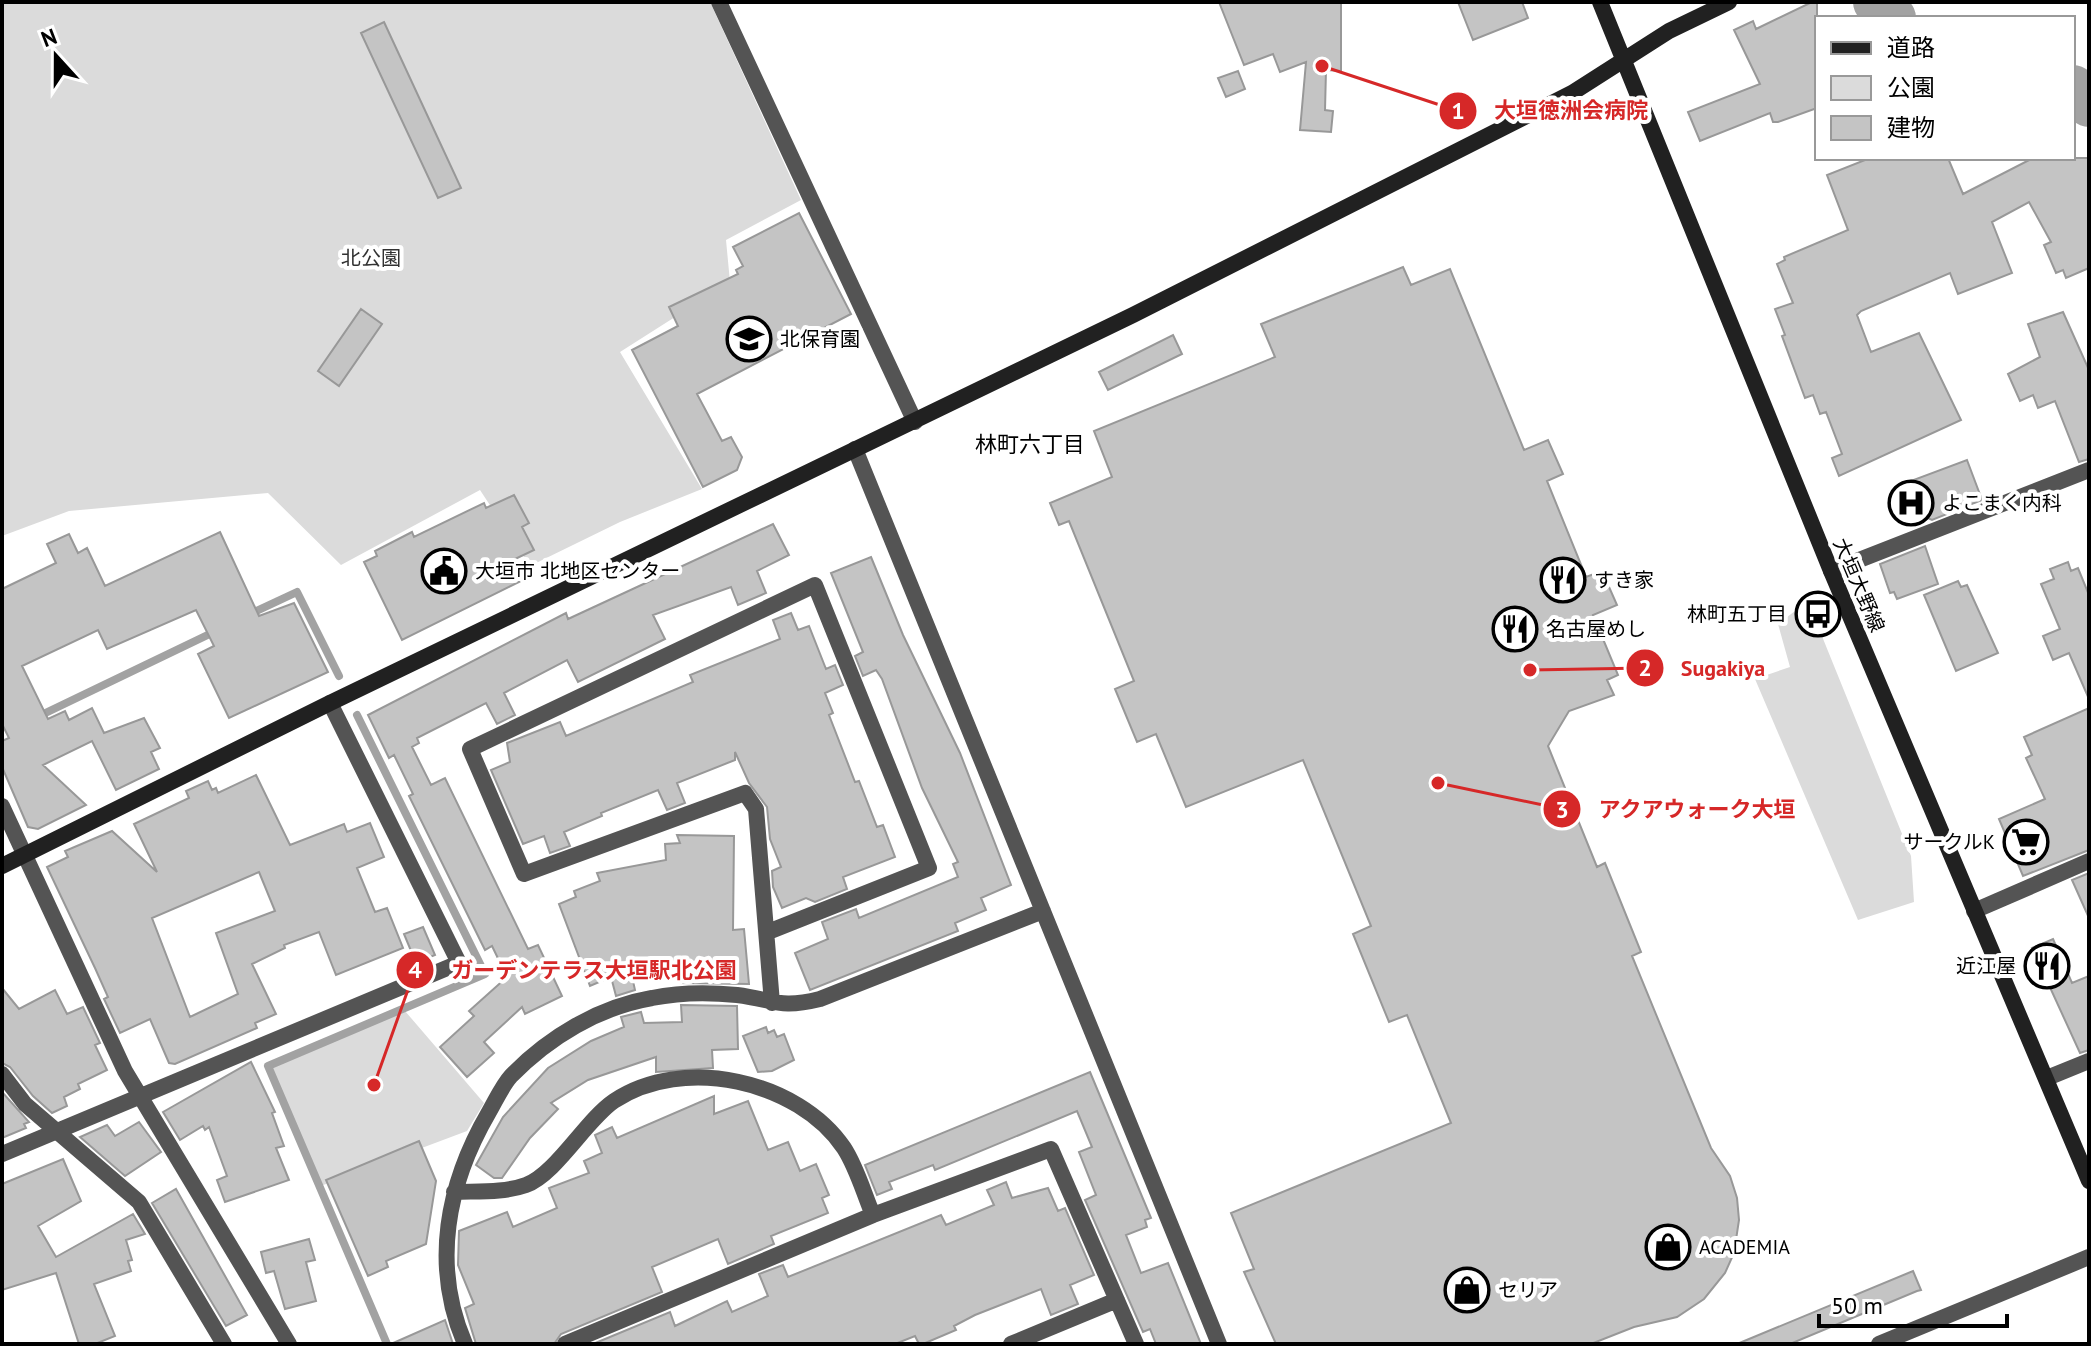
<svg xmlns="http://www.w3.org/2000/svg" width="2091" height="1346" viewBox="0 0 2091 1346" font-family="'PT Sans','Noto Sans JP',sans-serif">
  <rect width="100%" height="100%" fill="#fff"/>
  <path fill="#dbdbdb" d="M2,2H710L801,200L726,240L730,282L620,352L702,489L620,522L530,566L480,490L341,565L268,493L69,511L2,536Z
    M1795,611L1813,614L1911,856L1914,902L1858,920L1755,679L1790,667L1778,624Z
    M405,1011L484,1103L467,1131L318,1187L272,1068Z"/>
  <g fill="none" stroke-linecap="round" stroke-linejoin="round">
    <path stroke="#a2a2a2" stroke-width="8" d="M248,615L297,592L339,676
      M357,715L485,974L268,1066L387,1344
      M35,718L218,630"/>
    <path stroke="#a2a2a2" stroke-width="46" d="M1876,2L1893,18
      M2073,88L2089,104"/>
  </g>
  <path fill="#c4c4c4" stroke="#989898" stroke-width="2" fill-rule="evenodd" d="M1219,2H1341V71L1326,70L1325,110L1333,111L1331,132L1300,130L1306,62L1280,72L1273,54L1244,65Z
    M1458,2H1522L1528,18L1473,40Z
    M1812,2H1817V108L1778,122H1773L1770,113L1700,141L1688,112L1760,84L1734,30L1753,21L1756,29Z
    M384,22L461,188L438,198L361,33Z
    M1238,71L1245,89L1226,97L1218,78Z
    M1870,158H1948L1963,194L2033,158H2089V268L2066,278L2063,270L2056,273L2044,245L2051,242L2029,202L1992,222L2012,273L1958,294L1950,273L1861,311L1857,315L1871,352L1919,333L1961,420L1839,476L1832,458L1842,454L1826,412L1820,414L1813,395L1805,398L1782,336L1785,335L1775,309L1793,303L1777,264L1785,260L1784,257L1848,230L1827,175Z
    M799,213L851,314L697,394L722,441L731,437L742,457L737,470L703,487L632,350L678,326L669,307L738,274L736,270L743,266L733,247Z
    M1403,267L1411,285L1450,269L1524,450L1548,440L1563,474L1547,481L1586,577L1602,571L1617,605L1593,615L1618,675L1607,680L1614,695L1569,711L1548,746L1597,867L1605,863L1641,952L1632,956L1711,1148L1730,1176L1737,1198L1739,1220L1734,1253L1725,1273L1704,1299L1677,1317L1634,1327L1591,1344H1276L1244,1272L1254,1269L1231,1213L1451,1123L1407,1015L1389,1022L1353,934L1371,926L1303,760L1186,807L1156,734L1137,742L1115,689L1134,681L1069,521L1059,525L1050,503L1112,477L1094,431L1275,357L1261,324Z
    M361,309L382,324L339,386L318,371Z
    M2063,312L2089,370V459L2079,462L2055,401L2038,408L2033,395L2020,401L2008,374L2040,357L2028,324Z
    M1173,335L1182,354L1108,390L1099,372Z
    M1967,460L1982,500L1932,520L1907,509L1900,485Z
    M514,495L529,523L522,527L534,550L515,559L525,579L402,640L364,562L377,556L375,551L412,532L414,537L484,503L486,508Z
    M773,524L789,555L757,571L766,593L738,605L731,587L653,615L665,639L578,682L567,660L504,693L515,715L497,724L486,703L417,738L419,743L412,747L431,785L445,778L528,949L538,945L562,996L525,1014L522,1007L484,1042L494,1053L467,1077L440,1047L474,1016L469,1011L507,977L492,946L485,950L409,796L413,794L394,755L389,758L368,715L566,613L568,619Z
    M220,532L259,616L294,603L328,672L229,718L198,654L214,646L196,610L107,649L98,630L22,666L48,719L65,711L69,720L92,708L104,733L144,718L160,748L151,752L159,769L116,790L92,741L43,765L86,805L38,829L28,827L2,767V741L9,738L2,724V589L56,563L47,544L69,534L78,553L87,548L105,586Z
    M1925,546L1938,584L1897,599L1894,592L1890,593L1880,564Z
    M871,557L903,635L960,753L1011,885L981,898L986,910L955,923L958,931L810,990L795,953L828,939L822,922L856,909L859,918L958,877L953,864L958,862L922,788L882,679L876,670L863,676L855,656L863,652L831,573Z
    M2068,562L2071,571L2078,568L2089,595V699L2069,653L2053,660L2043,636L2060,629L2041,584L2054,579L2050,569Z
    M1958,581L1961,587L1967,585L1998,653L1956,671L1924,595Z
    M791,613L798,630L809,626L826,669L835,665L843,685L825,693L833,713L829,715L855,782L859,781L877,827L883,825L895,857L843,877L847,889L815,902L806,898L782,908L773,887L772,871L781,867L770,839L767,807L749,783L735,752V760L677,783L685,803L667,810L658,790L601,813L602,816L564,832L570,846L550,853L544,836L523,844L491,770L510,762L507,743L560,722L566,736L693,682L690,675L780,639L773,620Z
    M2089,708V850L2023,876L1999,819L2045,799L2026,758L2032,755L2024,737Z
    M256,775L290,845L344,824L347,832L370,823L384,857L357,868L375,912L387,908L403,948L336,975L319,932L284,945L285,948L252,964L276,1014L255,1023L257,1028L175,1064L169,1063L150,1019L120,1033L104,999L108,997L95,968L47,867L68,857L65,851L112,831L157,872L134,824L189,798L186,791L208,781L212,790L216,788L218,793ZM259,872L275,911L216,933L238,994L190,1017L152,918Z
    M677,835L734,836L733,930L744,929L749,984L679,983L677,965L631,972L635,990L616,996L611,977L590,986L559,904L576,897L574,891L600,881L597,873L666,860L665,844L680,843Z
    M2089,873V918L2072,880Z
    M423,927L435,955L416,963L404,934Z
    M2053,939L2072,983L2089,976V1050L2080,1053L2032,948Z
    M2,988L19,1009L55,990L67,1014L83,1007L100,1043L95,1045L107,1070L78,1084L80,1089L64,1097L67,1106L52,1113L33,1096L10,1067L2,1063Z
    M681,1005L737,1006L738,1049L712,1050L713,1068L656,1072V1057L588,1080L551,1103L558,1109L530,1138L502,1178H494L476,1165L503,1117L548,1068L591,1041L624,1027L621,1017L641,1012L644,1023L682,1022Z
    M766,1027L768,1033L774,1030L777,1037L784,1034L794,1060L772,1071L758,1072L743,1036Z
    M251,1062L275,1112L272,1113L284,1146L276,1148L289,1180L225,1202L217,1180L227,1176L209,1127L205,1130L203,1126L180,1140L163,1112Z
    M1090,1072L1151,1218L1145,1220L1147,1227L1126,1235L1141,1273L1168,1263L1201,1344H1156L1150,1329L1143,1332L1085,1200L1096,1195L1079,1152L1092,1147L1077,1111L935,1170L933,1165L889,1182L892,1189L877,1195L865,1165Z
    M2,1092L29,1122L24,1124L26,1128L2,1138Z
    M714,1096V1114L748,1101L768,1150L788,1142L800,1171L816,1164L829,1195L822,1198L828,1213L771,1236L774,1244L728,1264L718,1239L652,1267L662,1292L561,1334L554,1344H476L465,1308L474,1304L458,1265L459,1231L507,1212L513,1227L557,1208L549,1188L589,1173L584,1161L602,1153L595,1135L612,1127L617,1138Z
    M139,1122L161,1152L125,1176L80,1137L107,1125L115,1136Z
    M419,1141L436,1181L426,1244L386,1261L388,1267L368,1276L326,1180Z
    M63,1159L81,1201L38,1226L56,1257L133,1214L145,1234L126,1240L132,1260L128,1261L131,1271L94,1284L115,1336L95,1344H79L56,1273L2,1290V1184Z
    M1006,1182L1012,1198L1048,1188L1058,1211L1065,1208L1094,1275L1070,1285L1078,1304L1051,1315L1041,1289L975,1315L954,1326L956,1330L923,1344H919L915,1336L895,1344H593L670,1312L675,1326L727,1301L732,1312L768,1296L759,1274L783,1265L788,1277L941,1215L946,1225L994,1205L987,1190Z
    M176,1189L247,1315L226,1326L152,1203Z
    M309,1239L315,1260L306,1262L316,1301L285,1309L274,1271L266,1273L261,1252Z
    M1913,1271L1921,1290L1917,1291L1790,1344H1737Z
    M445,1320L453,1344H391Z"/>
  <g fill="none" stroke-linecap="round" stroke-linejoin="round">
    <path stroke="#545454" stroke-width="16" d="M719,2L915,422
      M855,449L1219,1344
      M1831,571L2089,470
      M2,806L125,1071L289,1344
      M1974,911L2089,861
      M768,932L929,868L815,585L470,749L524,874L745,793L756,809L772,1003
      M2,1074L25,1104L139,1202L224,1344
      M2047,1078L2089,1061
      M2,1154L459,963L330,703
      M454,1192C477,1191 504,1193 526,1185C556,1174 586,1120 614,1101C683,1055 798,1080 844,1148C857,1168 864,1194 873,1215
      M465,1344C431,1265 447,1184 489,1112C496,1100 502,1086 511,1076C549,1037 599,1007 652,998C681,992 708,992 737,995C776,1000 779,1009 820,999L1043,911
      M565,1344L873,1215L1051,1149L1136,1344
      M1011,1344L1117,1300
      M1879,1344L2089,1257"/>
    <path stroke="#212121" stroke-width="16" d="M1600,2L1831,571L2089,1181
      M2,866L330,703L1133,315L1572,93L1669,31L1729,2"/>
  </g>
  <defs>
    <g id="school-ring" transform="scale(2.3)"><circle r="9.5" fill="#fff" stroke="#000" stroke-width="1.5"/><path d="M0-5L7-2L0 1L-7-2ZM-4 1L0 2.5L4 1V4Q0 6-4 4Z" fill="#000"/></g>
    <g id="hospital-ring" transform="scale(2.3)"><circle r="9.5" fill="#fff" stroke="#000" stroke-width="1.5"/><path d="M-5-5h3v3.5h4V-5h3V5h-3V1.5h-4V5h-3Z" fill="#000"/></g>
    <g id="civic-ring" transform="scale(2.3)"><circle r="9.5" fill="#fff" stroke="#000" stroke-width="1.5"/><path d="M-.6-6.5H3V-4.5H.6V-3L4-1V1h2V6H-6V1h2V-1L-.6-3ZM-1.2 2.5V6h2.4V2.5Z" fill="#000"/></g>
    <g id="restaurant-ring" transform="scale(2.3)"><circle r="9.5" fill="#fff" stroke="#000" stroke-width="1.5"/><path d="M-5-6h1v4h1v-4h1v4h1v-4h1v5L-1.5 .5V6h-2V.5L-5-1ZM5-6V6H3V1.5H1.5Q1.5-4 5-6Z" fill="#000"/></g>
    <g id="bus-ring" transform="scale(2.3)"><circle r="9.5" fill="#fff" stroke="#000" stroke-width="1.5"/><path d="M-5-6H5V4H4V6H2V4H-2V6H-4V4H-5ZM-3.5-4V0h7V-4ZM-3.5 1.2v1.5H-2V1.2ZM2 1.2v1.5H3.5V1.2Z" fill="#000"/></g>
    <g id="supermarket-ring" transform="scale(2.3)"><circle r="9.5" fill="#fff" stroke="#000" stroke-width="1.5"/><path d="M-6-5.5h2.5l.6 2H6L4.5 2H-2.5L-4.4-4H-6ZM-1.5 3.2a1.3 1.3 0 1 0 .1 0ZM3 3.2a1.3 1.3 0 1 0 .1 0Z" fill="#000"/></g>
    <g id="shop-ring" transform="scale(2.3)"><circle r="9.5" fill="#fff" stroke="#000" stroke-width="1.5"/><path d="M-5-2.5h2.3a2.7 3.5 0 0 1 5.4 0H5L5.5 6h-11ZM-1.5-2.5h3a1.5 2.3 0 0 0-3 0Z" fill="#000"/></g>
  </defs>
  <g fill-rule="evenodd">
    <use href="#school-ring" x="749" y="339"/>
    <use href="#hospital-ring" x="1911" y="503"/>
    <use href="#civic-ring" x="444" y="571"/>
    <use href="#restaurant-ring" x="1563" y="580"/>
    <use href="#bus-ring" x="1818" y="614"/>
    <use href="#restaurant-ring" x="1515" y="629"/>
    <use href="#supermarket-ring" x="2026" y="842"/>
    <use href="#restaurant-ring" x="2047" y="966"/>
    <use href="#shop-ring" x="1668" y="1247"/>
    <use href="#shop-ring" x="1467" y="1290"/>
  </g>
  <g text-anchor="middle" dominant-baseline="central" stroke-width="8" stroke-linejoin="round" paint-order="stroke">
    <g font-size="20" fill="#323232" stroke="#fff">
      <text x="371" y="258">北公園</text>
    </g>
    <g font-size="20" fill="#000" stroke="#fff" text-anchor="start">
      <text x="780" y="339">北保育園</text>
      <text x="1942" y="503">よこまく内科</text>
      <text x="475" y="571">大垣市 北地区センター</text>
      <text x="1594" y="580">すき家</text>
      <text x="1787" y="614" text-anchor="end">林町五丁目</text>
      <text x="1546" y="629">名古屋めし</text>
      <text x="1995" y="842" text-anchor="end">サークルK</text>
      <text x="2016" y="966" text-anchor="end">近江屋</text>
      <text x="1699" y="1247">ACADEMIA</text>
      <text x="1498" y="1290">セリア</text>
    </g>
    <g font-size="20" fill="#000" stroke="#fff">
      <text transform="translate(1859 585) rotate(67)">大垣大野線</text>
    </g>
    <g font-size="22" fill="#000" stroke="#fff">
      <text x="1030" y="444">林町六丁目</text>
    </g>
  </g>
  <path fill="none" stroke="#d62828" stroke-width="3" d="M1322 66L1458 111M1530 670L1645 668M1438 783L1562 809M374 1085L415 970"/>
  <g fill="#d62828" stroke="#fff" stroke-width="3">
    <circle cx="1322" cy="66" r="8"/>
    <circle cx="1530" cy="670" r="8"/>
    <circle cx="1438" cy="783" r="8"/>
    <circle cx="374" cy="1085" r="8"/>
    <circle cx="1458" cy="111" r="20"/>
    <circle cx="1645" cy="668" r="20"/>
    <circle cx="1562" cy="809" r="20"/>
    <circle cx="415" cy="970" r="20"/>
  </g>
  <g font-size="24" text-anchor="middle" font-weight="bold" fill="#fff">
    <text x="1458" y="119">1</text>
    <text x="1645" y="676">2</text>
    <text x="1562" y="818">3</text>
    <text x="415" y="978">4</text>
  </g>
  <g font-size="22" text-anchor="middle" font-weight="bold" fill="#d62828" stroke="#fff" stroke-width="8" stroke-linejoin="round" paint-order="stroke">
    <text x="1571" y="118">大垣徳洲会病院</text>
    <text x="1723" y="676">Sugakiya</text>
    <text x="1697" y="817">アクアウォーク大垣</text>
    <text x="594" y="978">ガーデンテラス大垣駅北公園</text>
  </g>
  <rect width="2091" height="1346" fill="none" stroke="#000000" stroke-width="8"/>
  <rect x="1815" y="16" width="260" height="144" fill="#ffffff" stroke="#999999" stroke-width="2"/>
  <rect x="1831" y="42" width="40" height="12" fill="#212121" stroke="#999999" stroke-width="2"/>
  <text x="1887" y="56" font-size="24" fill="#000000">道路</text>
  <rect x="1831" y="76" width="40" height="24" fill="#dbdbdb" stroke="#999999" stroke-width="2"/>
  <text x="1887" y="96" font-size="24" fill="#000000">公園</text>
  <rect x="1831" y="116" width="40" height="24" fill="#c4c4c4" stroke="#999999" stroke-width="2"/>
  <text x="1887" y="136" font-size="24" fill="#000000">建物</text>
  <g transform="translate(56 56) rotate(339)" stroke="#ffffff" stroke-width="6" paint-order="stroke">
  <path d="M0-6L14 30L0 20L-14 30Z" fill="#000000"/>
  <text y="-12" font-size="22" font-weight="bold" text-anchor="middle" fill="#000000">N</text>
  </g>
  <path d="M1819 1314v12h188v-12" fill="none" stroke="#000000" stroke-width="4"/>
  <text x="1831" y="1314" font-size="24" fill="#000000" stroke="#ffffff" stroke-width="6" paint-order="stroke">50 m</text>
</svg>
